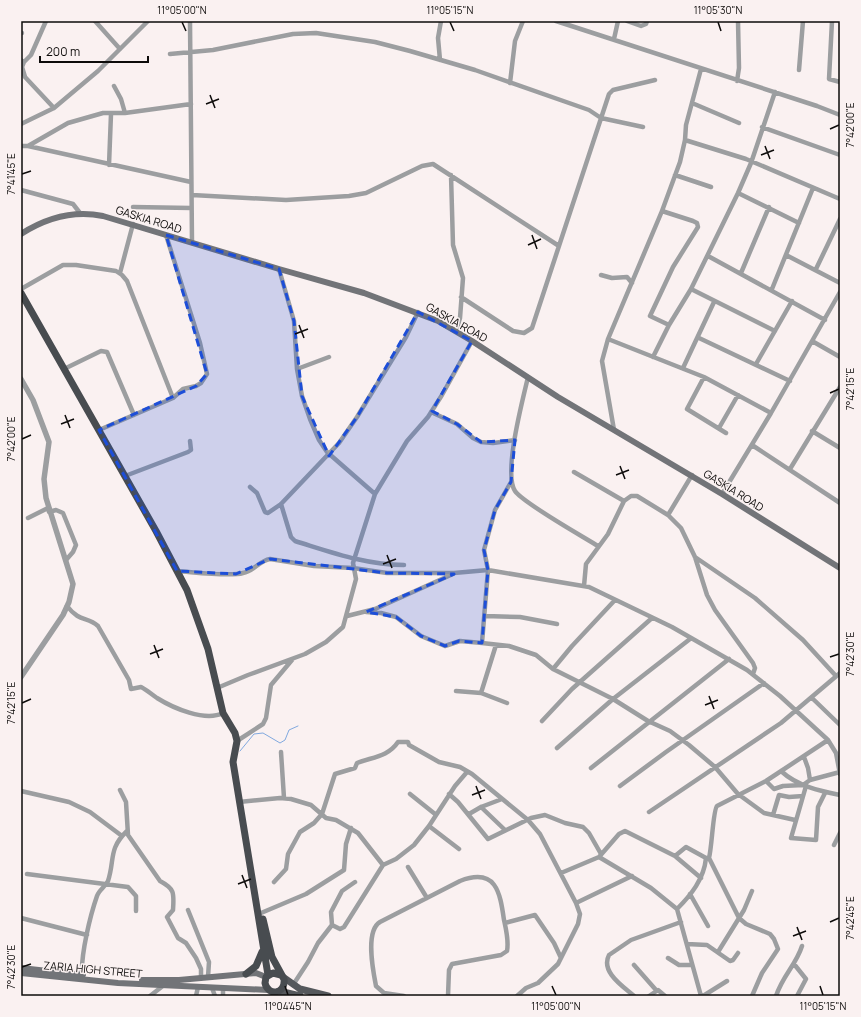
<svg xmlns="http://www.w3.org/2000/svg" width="861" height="1017" viewBox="0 0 861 1017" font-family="Manrope,sans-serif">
  <rect width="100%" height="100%" fill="#faf1f1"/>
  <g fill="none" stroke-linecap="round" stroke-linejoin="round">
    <path stroke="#81a9df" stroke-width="1" d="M240,751L254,734L263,733L280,743L285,740L289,730L298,726"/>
    <path stroke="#9c9ea0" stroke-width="4.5" d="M95,21L120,49
      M190,21L192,243
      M556,21L817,106L840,115
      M627,21L641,26L646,24L647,21
      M832,21L829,79L840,82
      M21,33H22
      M614,39L618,21
      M170,54L213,50L293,34L316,33L375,42L410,51L475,70L589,110L601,118L643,127
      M21,60L24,62L22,67L25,77L54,108
      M440,60L438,38L441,21
      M24,62L31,55L46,21
      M799,70L803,21
      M737,81L739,68L738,21
      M510,83L515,41L523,21
      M114,86L121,99L125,113
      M692,103L739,123
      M21,124L54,108L98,71L148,21
      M762,127L840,155
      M685,140L746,159L840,199
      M21,146H28L68,123L103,113H125L191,104
      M28,146L191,182
      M109,165L111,114
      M451,175L453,245L463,278L460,318L456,331
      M675,175L711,187
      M21,190L73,204L80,213
      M738,193L799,223
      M192,195L286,200L349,196L366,193L422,166L433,164L559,246
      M133,207L191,208
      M662,211L693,221L697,223L698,227L673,267L650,316L669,325
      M786,255L840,283
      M708,256L825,320
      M279,269L294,321L297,369L302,396L310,419L319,440L327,452L375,494
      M816,269L840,219
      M120,273L133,224
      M741,273L769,207
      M601,275L612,278L627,277L632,283
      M21,289L63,265H76L116,271L122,275L127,281L173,398
      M691,289L775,331
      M772,289L813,188
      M461,297L513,331L524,333L532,328L609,94L613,90L655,80
      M699,338L790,381
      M608,339L704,377L771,413
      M812,341L840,357
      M653,357L669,325L691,289L738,193L751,163L775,92
      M756,364L792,301
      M683,368L714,302
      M64,369L101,351L107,352L134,415
      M297,369L329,357
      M528,377C523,399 503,473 515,491C523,503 582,536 598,546
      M704,377L687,409L726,433
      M431,412L457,424L473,438L481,442L493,443L515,440
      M719,428L738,395
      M99,430L173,398L183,389L196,386L201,383L207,374L200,343L166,235
      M614,430L602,361L608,339L662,211L680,162L685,140L686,125L701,69
      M812,431L840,448
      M752,445L840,503
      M790,469L840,387
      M574,472L624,501
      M125,476L188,452L191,450L190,441
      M511,482L495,510L484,550L488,570L482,643L509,646L536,655L553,669L613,699L648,721L670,731L689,745L715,767L738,794L764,813L795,820
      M250,487L257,493L265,512L268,513L281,504L339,443L357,417L406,337L418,312
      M722,494L771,413L840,292
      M281,504L291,537L295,541C331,552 366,565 404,565
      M49,512L56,510L63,513L76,545L73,552L66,560
      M668,515L692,475
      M28,518L48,508
      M695,557L755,598L803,640L836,676
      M177,571C193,572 230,577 243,573C254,571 259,561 270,559L314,566L353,568L387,573H454L488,570L589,587L672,627L747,670L780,696L828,740L836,753L840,774
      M584,586L586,564L608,534L624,501L631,496H637L668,515L681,528L695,557L707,595L715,610L753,663L755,668L753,674
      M67,606C80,623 87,616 98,626L129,680L131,689L141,687C147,690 151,694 157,698C173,708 205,722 223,713
      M366,612L381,613L396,617L421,636L445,646L460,641L482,643
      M347,616L375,609L453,574
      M485,616L520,617L557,624
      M553,669L572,646L615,600
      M217,688L248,675L305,654L326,642L343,627L356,579L353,563L375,494L407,441L428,417L442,395L472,341
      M456,691L481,693L496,645
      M481,693L507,703
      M812,698L840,725
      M542,721L572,689L652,618
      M237,741L263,724L266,718L271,685L292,660
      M557,748L613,699L690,639
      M281,752L284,798
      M804,757L808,768L810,780
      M591,768L729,659
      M781,771C797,786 820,791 840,795
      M766,781L774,789L783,786L803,785L810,780L840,772
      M620,786L666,752L764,683
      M806,786L791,838L816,840L818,807L825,793
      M120,790L126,802L128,835L160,881C175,889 174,893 173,910L167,917L178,938L186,943L196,958L201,969V978
      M21,791L69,802L90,812L122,836
      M410,794L435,814
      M449,794L458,802L488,839L531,818L545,815L565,823L583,827L589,833L601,854
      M239,802L280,798L291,799L311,805L326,818L336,820L358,833L383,865
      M481,807L505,830
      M649,812L781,723L840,673
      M469,814L481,807L502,799
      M773,815L779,795L789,797L803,796
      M429,826L459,849
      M834,845L840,833
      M675,856L686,847L706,858
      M599,857L651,888L677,909L701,996
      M709,858L739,918L746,924L770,934L774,939L778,949L762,973L752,996
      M408,867L427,898
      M561,873L599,857L619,834L625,831L675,856L701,878
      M27,874L128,887L136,896V911
      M274,882L286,869L288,854L300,832L314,823L322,814L335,774L355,768L357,763C372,757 388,757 398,742H408L409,745L439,762L460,767L472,774L528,820L540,834L576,903L580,914L578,924L558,964L538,983L526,988L517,996
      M690,894L708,926
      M576,903L632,876
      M677,909C691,895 704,879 706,858H709C712,847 713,810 717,806L766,781L828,740
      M188,910L209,962L208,977
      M261,913L306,894L344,870L346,844L351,828
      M21,918L87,935
      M505,923L535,915L554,943L561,958
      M332,925L340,929L344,927L383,865L396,859L414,845L429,826L455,786L467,772
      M687,944L707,945L730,961L733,960L738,953
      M718,952L744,910L752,891
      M668,958L679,965H692
      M794,964L806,979L797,996
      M634,965L656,990
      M82,974C81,954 90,916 97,896C99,890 105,887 108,881C115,860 108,849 127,831
      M293,985L308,962L318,943L332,925L331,912L342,891L355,882
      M212,988L215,996
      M223,989V996
      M150,996L164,985
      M196,996L198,987
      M404,996L384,993L376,986C373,971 365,931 380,922L460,881C496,867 500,892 504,920C506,929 509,941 507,951L501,955L452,964L449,970L448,996
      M634,996C624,987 600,972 609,955L631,940L681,922
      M649,996L658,990L665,996
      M703,996L727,981
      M776,996C783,975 796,965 802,946"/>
    <path stroke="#9c9ea0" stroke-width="5.5" d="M21,379L33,400L49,442L44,479L46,498L73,584L69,602L63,615L21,677"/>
    <path stroke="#727478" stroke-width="6" d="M21,234C46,218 73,210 103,216L279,269L364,293L438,321L472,341L558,397L722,494L840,568
      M21,968L83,975
      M21,973L118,983L269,990
      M142,980H179L256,973L266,977"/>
    <path stroke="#55585c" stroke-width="7" d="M283,977L300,989L328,996
      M279,991L300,996"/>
    <path stroke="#484c50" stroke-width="7" d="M21,293L156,531L187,590L208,649L223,713L235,733L237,741L233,762L268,975
      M263,919L272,957L284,979C286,994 268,997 265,983L266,977L273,973L281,975
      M246,974L256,966L262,952"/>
  </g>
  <path fill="#1d4ed8" fill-opacity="0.2" stroke="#1d4ed8" stroke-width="3" stroke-dasharray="8 5" stroke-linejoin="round" d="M166,235L279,269L294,321L302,396L329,456L357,417L418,312L472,341L432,411L457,424L481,442L515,440L511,482L495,510L484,550L488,570L482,643L459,641L445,646L421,636L396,617L366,612L454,574L387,573L270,559L236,574L177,571L99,430L196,386L207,374Z"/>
  <path fill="none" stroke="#0d0b0a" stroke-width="1.5" d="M182,22L186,31M450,22L454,31M718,22L721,31M210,95L215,108M206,104L219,99M830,129L839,125M765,146L770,159M761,155L774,150M22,174L31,171M532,235L537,249M528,245L541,239M299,325L304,338M295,334L308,329M830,393L839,389M65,415L70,428M61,424L74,419M22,439L31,435M620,466L625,479M616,475L629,470M387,555L392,568M383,564L396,559M154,645L159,658M150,654L163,649M830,657L839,654M709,696L714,709M22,703L31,699M705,705L718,700M476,786L481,799M472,795L485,790M242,875L247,888M238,884L251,879M830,922L839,918M797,927L802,940M793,936L806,931M22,967L31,964M285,986L288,995M552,986L556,995M820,986L823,995"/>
  <g text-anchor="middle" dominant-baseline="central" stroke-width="3" stroke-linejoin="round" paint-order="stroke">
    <g font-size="11" fill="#0d0b0a" stroke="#faf1f1">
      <text transform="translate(149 219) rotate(17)">GASKIA ROAD</text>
      <text transform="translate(457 322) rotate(29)">GASKIA ROAD</text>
      <text transform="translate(734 490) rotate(32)">GASKIA ROAD</text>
      <text transform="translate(93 969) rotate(5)">ZARIA HIGH STREET</text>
    </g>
  </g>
  <rect width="861" height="1017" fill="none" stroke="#faf1f1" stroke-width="44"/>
  <path d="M40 56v6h108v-6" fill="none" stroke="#0d0b0a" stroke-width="2"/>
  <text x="46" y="56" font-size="12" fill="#0d0b0a" stroke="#faf1f1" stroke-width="3" paint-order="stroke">200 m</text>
  <rect x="22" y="22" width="817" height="973" fill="none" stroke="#0d0b0a" stroke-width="1.5"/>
  <g font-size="10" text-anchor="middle" fill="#0d0b0a">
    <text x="182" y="14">11°05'00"N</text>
    <text x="450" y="14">11°05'15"N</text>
    <text x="718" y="14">11°05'30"N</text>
    <text transform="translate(850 125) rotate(-90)" y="4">7°42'00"E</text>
    <text transform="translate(11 174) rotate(-90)" y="4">7°41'45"E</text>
    <text transform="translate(850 389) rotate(-90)" y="4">7°42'15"E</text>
    <text transform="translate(11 439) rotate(-90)" y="4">7°42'00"E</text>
    <text transform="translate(850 654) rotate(-90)" y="4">7°42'30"E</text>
    <text transform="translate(11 703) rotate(-90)" y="4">7°42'15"E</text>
    <text transform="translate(850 918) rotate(-90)" y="4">7°42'45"E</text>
    <text transform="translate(11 967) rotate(-90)" y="4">7°42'30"E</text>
    <text x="288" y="1010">11°04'45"N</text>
    <text x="556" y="1010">11°05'00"N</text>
    <text x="823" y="1010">11°05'15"N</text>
  </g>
</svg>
